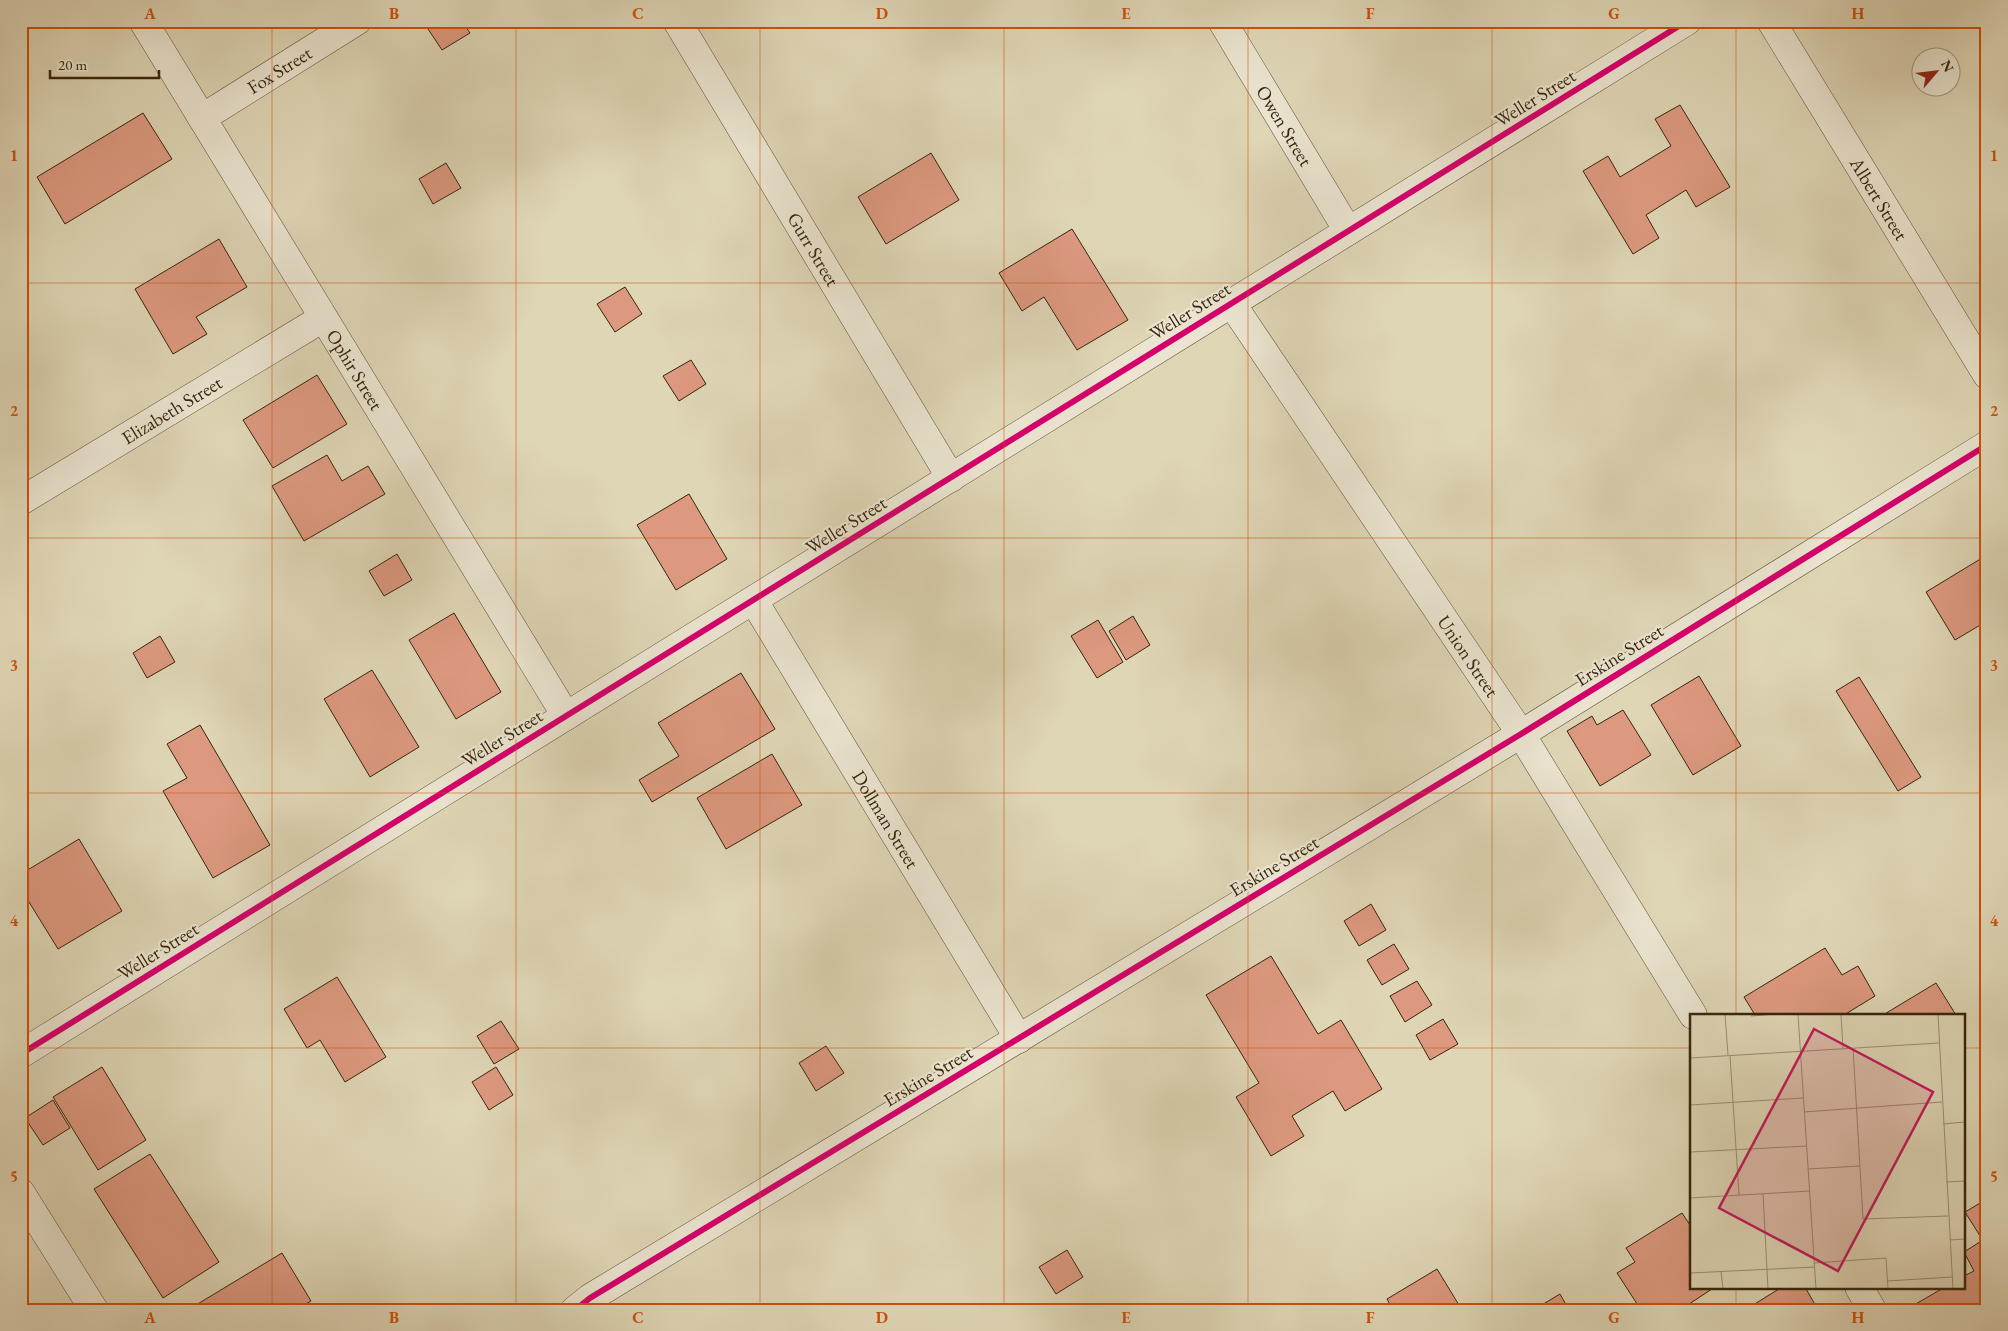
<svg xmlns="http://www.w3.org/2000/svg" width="2008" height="1331" viewBox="0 0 2008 1331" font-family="'EB Garamond',serif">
  <rect width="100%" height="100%" fill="#dfd6b6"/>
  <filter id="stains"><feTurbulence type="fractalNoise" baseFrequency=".004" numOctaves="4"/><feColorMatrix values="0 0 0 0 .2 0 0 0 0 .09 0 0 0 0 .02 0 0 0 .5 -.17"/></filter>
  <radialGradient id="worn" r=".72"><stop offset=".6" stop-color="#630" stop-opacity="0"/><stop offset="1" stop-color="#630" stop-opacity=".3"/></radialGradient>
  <path fill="#dd9980" stroke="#36250b" d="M427,21H462L470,33L442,50L424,23Z
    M1680,105L1730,187L1696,207L1686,190L1646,215L1659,238L1633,254L1583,171L1608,156L1620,177L1671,146L1655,119Z
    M143,113L172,159L65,224L37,177Z
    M931,153L959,200L886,244L858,197Z
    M446,163L461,188L433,204L419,179Z
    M1072,229L1128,320L1077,350L1044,297L1022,311L999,273Z
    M219,239L247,287L196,317L207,334L173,354L135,289Z
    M625,287L642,314L615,332L597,304Z
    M691,360L706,384L679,401L663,376Z
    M317,375L347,424L273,468L243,420Z
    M327,455L342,481L368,466L385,494L304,541L272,486Z
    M689,494L727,559L676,590L637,525Z
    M397,554L412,580L384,596L369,571Z
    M1987,555V621L1955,640L1926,592Z
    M454,613L501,692L456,719L409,640Z
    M1133,616L1150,645L1126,660L1109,631Z
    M1098,620L1123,662L1097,678L1071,636Z
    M160,636L175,662L147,678L133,653Z
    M372,670L419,747L370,777L324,699Z
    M741,673L775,729L652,802L639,780L679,756L658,723Z
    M1699,676L1741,746L1693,775L1651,705Z
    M1859,677L1921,777L1898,791L1836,691Z
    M1623,710L1651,755L1600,786L1567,731L1592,716L1597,725Z
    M200,725L270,845L213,878L163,791L187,778L167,744Z
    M772,754L802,805L726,849L697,798Z
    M79,839L122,911L58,949L21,889V874Z
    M1371,904L1386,930L1359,946L1344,921Z
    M1394,944L1409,969L1382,985L1367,960Z
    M1825,948L1842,975L1858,966L1875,996L1844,1015H1755L1744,997Z
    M1271,956L1318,1034L1341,1020L1382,1089L1345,1111L1333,1091L1292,1116L1304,1136L1271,1156L1236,1097L1259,1083L1206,995Z
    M337,977L386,1057L345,1082L320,1040L307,1048L284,1009Z
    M1417,981L1432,1005L1405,1022L1390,996Z
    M1936,983L1956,1015H1883Z
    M1443,1019L1458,1044L1430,1060L1416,1035Z
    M501,1021L519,1049L494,1064L477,1036Z
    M826,1046L844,1073L816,1091L799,1063Z
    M102,1067L146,1140L98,1170L53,1097Z
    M496,1067L513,1095L489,1110L472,1082Z
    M53,1100L70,1128L43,1145L25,1118Z
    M150,1154L219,1262L163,1298L94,1189Z
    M1987,1199V1247L1965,1212Z
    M1682,1213L1690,1225L1692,1224V1287H1715L1680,1310H1641L1617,1273L1635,1262L1626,1248Z
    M1983,1240L1987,1247V1310H1917L1914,1305L1945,1287H1964V1276L1974,1271L1964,1252Z
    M1067,1250L1083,1277L1056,1294L1039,1267Z
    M282,1253L311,1301L296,1310H192L191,1308Z
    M1437,1269L1462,1310H1393L1387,1299Z
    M1782,1287H1805L1818,1310H1745Z
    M1560,1294L1569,1310L1535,1309Z"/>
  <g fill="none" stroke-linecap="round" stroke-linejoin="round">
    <g stroke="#605136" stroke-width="29">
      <g id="minor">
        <path id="s1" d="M143,21L566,716"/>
        <path id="s2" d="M677,21L951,478"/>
        <path id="s3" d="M1222,21L1348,231"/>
        <path id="s4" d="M1771,21L1987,375"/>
        <path id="s5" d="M202,118L357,21"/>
        <path id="s6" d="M1232,304L1521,734L1693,1015"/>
        <path id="s7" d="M21,501L323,318"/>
        <path id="s8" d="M754,601L1019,1039"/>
        <path d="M21,1054L1687,21"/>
        <path d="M21,1193L94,1310"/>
        <path d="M1859,1287L1872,1310"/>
        <path d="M575,1310L590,1298L1521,734L1987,445"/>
      </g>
    </g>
    <use href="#minor" stroke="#eae4d0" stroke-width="28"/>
    <g stroke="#eae4d0" stroke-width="9">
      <path id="cycleway" d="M21,1054L1687,21
        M575,1310L590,1298L1521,734L1987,445"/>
    </g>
    <use href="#cycleway" stroke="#d6006c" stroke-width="6"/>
  </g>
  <path fill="none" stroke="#cd510c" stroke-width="1" stroke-opacity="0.55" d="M272,21V1310M516,21V1310M760,21V1310M1004,21V1310M1248,21V1310M1492,21V1310M1736,21V1015M21,283H1987M21,538H1987M21,793H1987M21,1048H1692M1964,1048H1987M1736,1287V1310"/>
  <g text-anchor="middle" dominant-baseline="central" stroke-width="4.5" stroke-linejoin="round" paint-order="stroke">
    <g font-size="19" fill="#36250b" stroke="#eae4d0">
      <text stroke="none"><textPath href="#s5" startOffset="91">Fox Street</textPath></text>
      <text transform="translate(1535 98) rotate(-32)">Weller Street</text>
      <text stroke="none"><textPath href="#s3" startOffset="122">Owen Street</textPath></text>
      <text stroke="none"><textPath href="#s4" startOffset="208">Albert Street</textPath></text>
      <text stroke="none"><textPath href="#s2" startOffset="266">Gurr Street</textPath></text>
      <text transform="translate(1190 311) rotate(-32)">Weller Street</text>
      <text stroke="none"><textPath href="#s1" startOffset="408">Ophir Street</textPath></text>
      <text stroke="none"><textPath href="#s7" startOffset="176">Elizabeth Street</textPath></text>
      <text transform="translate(846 525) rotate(-32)">Weller Street</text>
      <text stroke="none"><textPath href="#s6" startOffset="424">Union Street</textPath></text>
      <text transform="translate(1619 655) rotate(-32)">Erskine Street</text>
      <text transform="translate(502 738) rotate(-32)">Weller Street</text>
      <text stroke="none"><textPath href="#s8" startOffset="255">Dollman Street</textPath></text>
      <text transform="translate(1274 866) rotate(-31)">Erskine Street</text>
      <text transform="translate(158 951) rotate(-32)">Weller Street</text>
      <text transform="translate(928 1076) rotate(-31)">Erskine Street</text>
    </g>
  </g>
  <g transform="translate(1690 1014)">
    <rect width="275" height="275" fill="#dfd6b6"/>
    <path fill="none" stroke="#9b8f72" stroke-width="1" d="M35,0L38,41M108,0L126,275M151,0L153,34M248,0L263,275M61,2L86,0M163,34L173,205L258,202M40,41L49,181M0,44L249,29M0,91L113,84M114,98L252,88M253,110L275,108M0,138L117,132M118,155L170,152M256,168L275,167M73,180L78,275M0,184L120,177M260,226L275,225M124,249L196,244L198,275M31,257L33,275M0,259L125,253M197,267L262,263"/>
    <path fill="#c2185b" fill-opacity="0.15" stroke="#c2185b" stroke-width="2.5" d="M124,15L243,78L148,257L29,194Z"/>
    <rect width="275" height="275" fill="none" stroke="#36250b" stroke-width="2.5"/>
  </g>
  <rect width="2008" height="1331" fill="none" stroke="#dfd6b6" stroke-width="55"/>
  <g transform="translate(1936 72) rotate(62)"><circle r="24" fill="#eae4d0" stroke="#a29881"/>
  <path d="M0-4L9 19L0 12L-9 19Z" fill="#8f2418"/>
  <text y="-8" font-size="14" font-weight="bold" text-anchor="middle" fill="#36250b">N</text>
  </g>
  <path d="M50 70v8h109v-8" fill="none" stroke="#36250b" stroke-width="2.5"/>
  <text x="58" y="70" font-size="15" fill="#36250b" stroke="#eae4d0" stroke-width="4" paint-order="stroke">20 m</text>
  <rect x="28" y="28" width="1952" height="1276" fill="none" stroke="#cd510c" stroke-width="2"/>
  <g font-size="16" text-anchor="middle" font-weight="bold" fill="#cd510c">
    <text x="150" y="19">A</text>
    <text x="394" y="19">B</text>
    <text x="638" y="19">C</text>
    <text x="882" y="19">D</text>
    <text x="1126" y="19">E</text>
    <text x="1370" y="19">F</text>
    <text x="1614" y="19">G</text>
    <text x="1858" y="19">H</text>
    <text x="14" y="161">1</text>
    <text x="1994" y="161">1</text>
    <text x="14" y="416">2</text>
    <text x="1994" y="416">2</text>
    <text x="14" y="671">3</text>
    <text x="1994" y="671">3</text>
    <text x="14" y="926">4</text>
    <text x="1994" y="926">4</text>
    <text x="14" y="1182">5</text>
    <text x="1994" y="1182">5</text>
    <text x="150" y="1323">A</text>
    <text x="394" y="1323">B</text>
    <text x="638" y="1323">C</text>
    <text x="882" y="1323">D</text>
    <text x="1126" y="1323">E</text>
    <text x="1370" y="1323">F</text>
    <text x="1614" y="1323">G</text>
    <text x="1858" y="1323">H</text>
  </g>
  <rect width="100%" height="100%" filter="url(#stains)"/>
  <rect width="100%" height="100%" fill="url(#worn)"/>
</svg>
